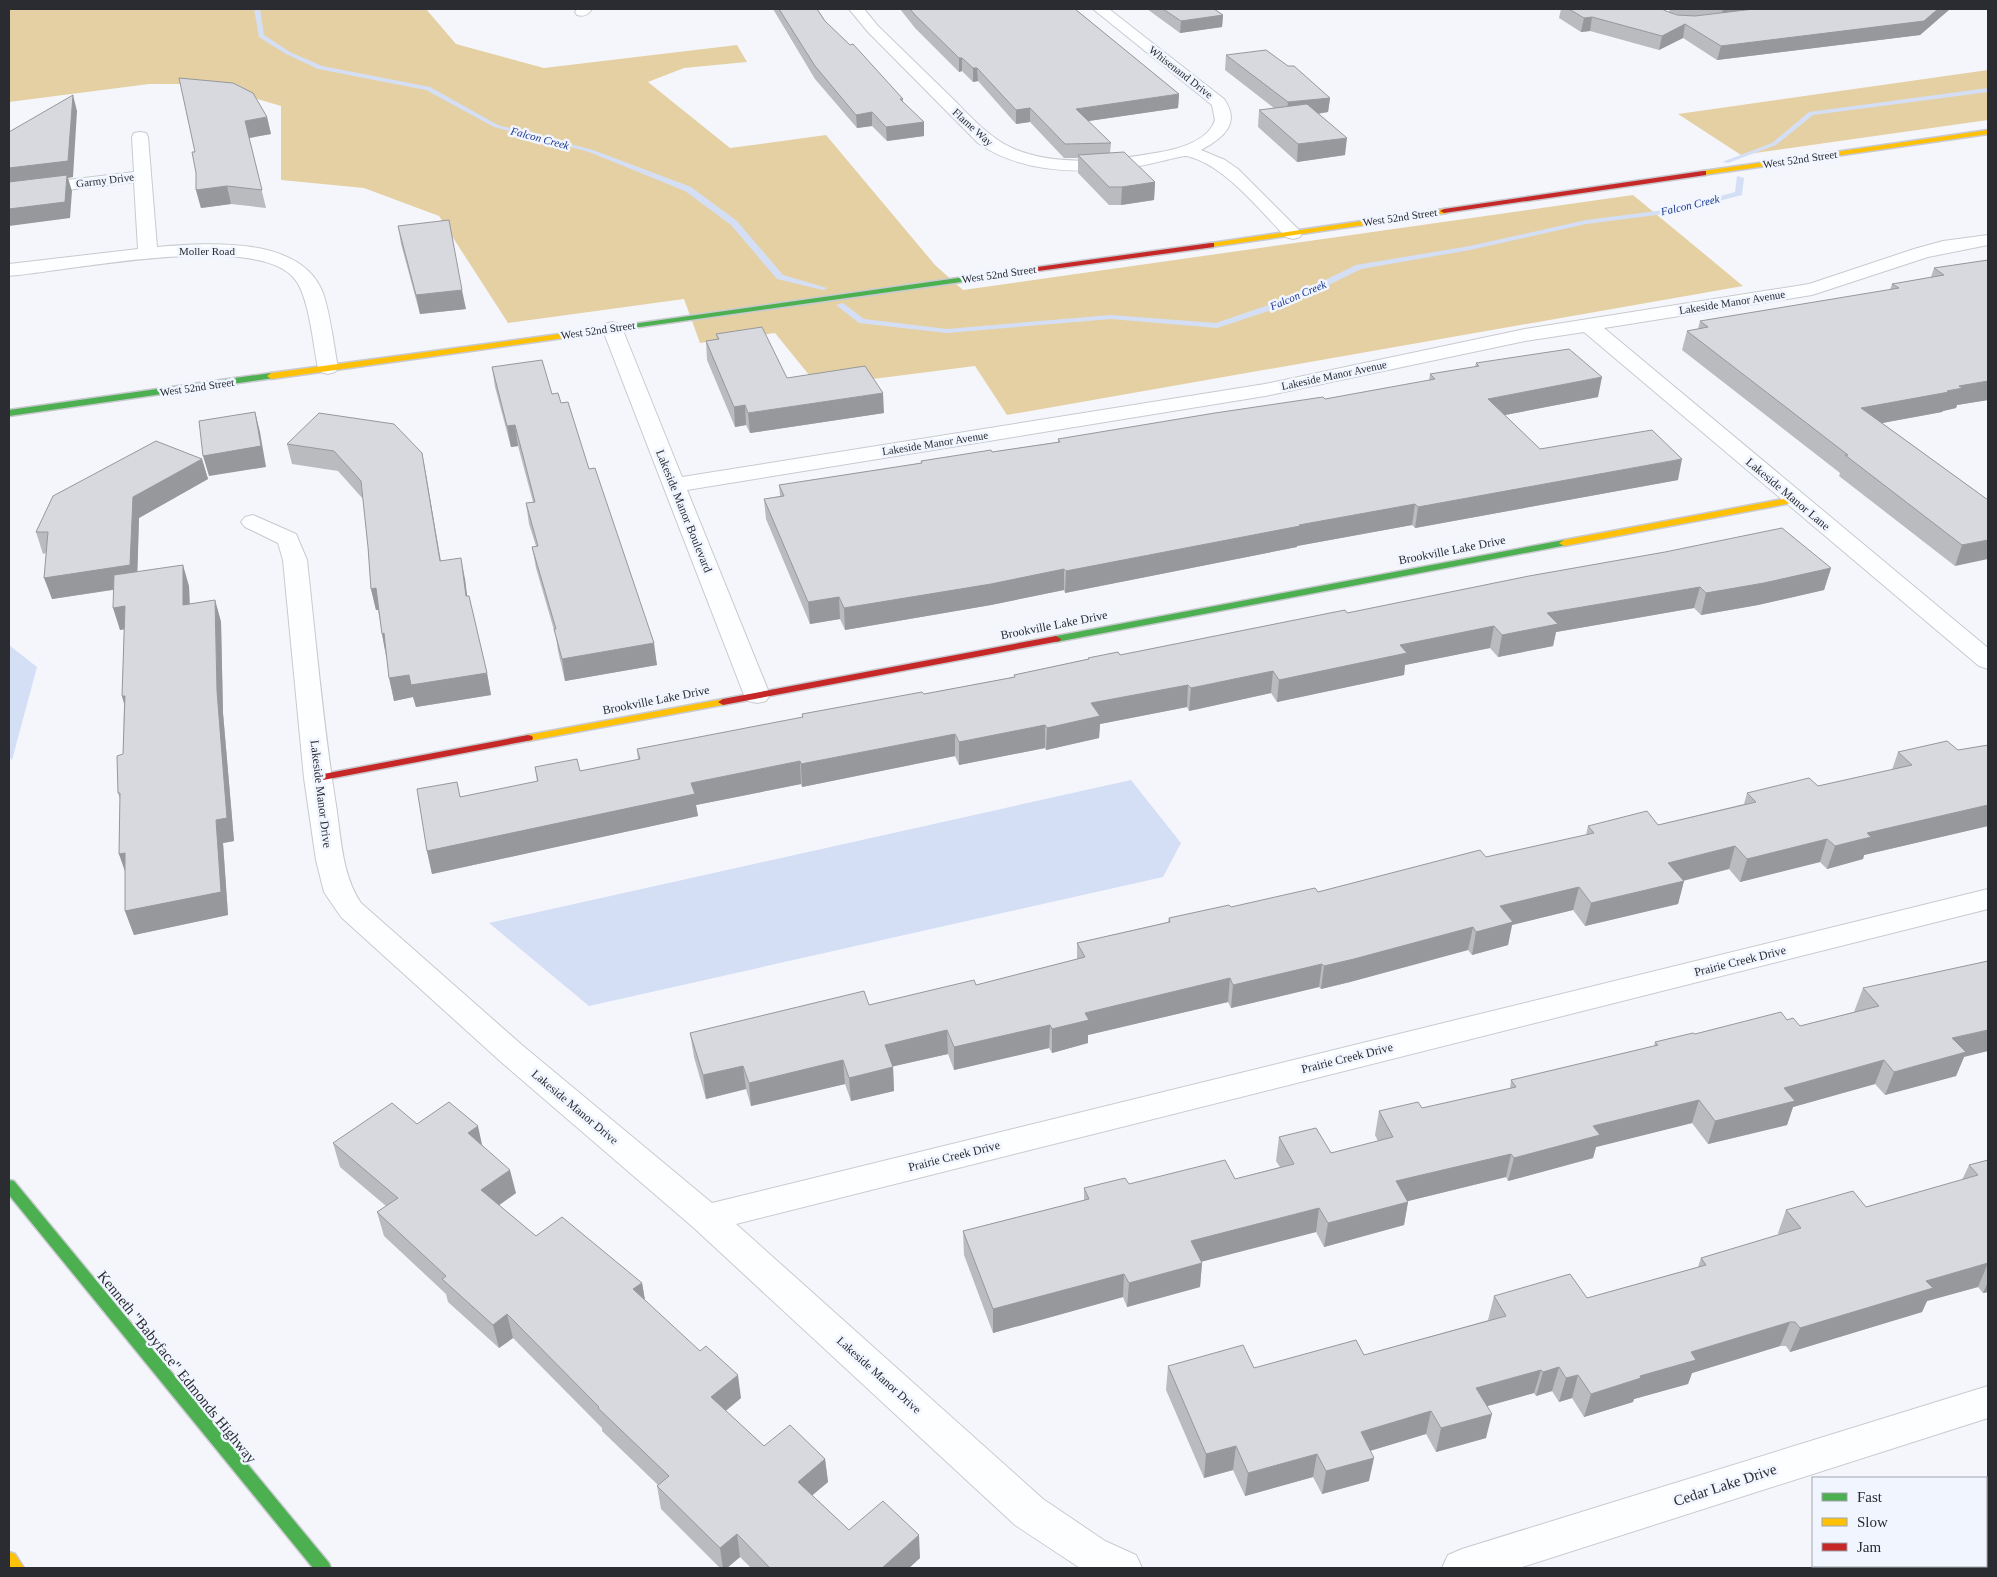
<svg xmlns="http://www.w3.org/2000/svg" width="1997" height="1577" viewBox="0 0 1997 1577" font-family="Georgia,serif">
  <rect width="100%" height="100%" fill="#f4f6fc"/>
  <path fill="#e5d0a4" d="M9,9H426L456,44L544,68L737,45L747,62L684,68L648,82L730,148L826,135L935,265L963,290L1633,195L1743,286L1007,415L975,366L818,386L775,333L700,343L684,299L508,323L439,216L364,188L281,180V106L206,84H149L9,102Z
    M1988,70V120L1741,155L1678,114Z"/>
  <path fill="#d4dff6" d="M9,645L37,667L12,760L9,757Z
    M1131,780L1181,843L1163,877L589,1006L489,923Z"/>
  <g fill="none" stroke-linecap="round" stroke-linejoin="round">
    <path fill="#d4dff6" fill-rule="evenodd" d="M254,9H260L264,35L290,52L322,66L430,87L498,125L593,150L691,187L737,221L783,275L827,288L823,290L777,279L731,225L685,191L589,152L494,127L426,90L318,69L286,54L259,37Z
      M1988,88V92L1813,115L1776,145L1728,163L1722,162L1772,143L1809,112Z
      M1737,176L1744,178L1742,195L1672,213L1586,224L1470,250L1361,269L1292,303L1217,328L1111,319L947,333L859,323L836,305L843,303L864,319L947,329L1111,315L1216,323L1286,299L1356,265L1470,246L1586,220L1672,209L1735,192Z"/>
    <g stroke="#c8cacf" stroke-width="2">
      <path id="street" d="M577,9H592C588,15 584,17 577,15L575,12Z
        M849,9H864L878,26C903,50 927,74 952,98C970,116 988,137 1012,148C1055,167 1110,161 1155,153C1175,150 1208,142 1215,120L1212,105L1093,9H1109L1224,99C1241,123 1224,138 1201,150L1225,160L1238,169L1302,233L1300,237L1293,239L1286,237C1260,211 1225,165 1187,156C1182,155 1149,165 1139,166C1086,174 1024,175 978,143L868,32Z
        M140,132L146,133L148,137L157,247C206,243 301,235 323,293C330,313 334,346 338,368L335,372L328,374L321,372L318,368C313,345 309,293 293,277C251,232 69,271 9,276V264L138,249L134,182L9,197V187L134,172L132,137L134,133Z
        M1988,235V245L1928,257L1812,295L1604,328L1988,648V669L1979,666L1584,332L1525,341L1265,396L687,490L770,695L766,701L757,703L748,701L744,695L602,328L605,324L612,322L619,324L622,328L682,477L1265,384L1525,329L1809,284L1914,249L1943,241Z
        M253,515L296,534L307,560C316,642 323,724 336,805C341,838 342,875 361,903L522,1045L712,1203L1988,889V909L736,1224L1043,1499L1105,1541L1136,1555L1142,1568H1080L1015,1525L694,1228L500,1061L341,917L324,892L316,860L304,778L283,560L278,543L245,527L241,522L245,517Z
        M1988,1386V1418L1519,1568H1442L1448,1555L1462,1549Z"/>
    </g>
    <g stroke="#c8cacf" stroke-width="3">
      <path id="fast" d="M965,277L969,279L968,281L604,332L600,330L604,328Z
        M271,373L274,374V378L9,416V410Z
        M1564,540L1569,543L1567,545L1056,642L1051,639L1056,636Z
        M9,1180L14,1181L329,1563L331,1568H313L9,1195Z"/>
    </g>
    <g stroke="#c8cacf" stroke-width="3">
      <path id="slow" d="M1988,130V134L1703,175L1699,173L1703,171Z
        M1444,209H1447V213L1211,247L1207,245L1211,243Z
        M604,328L608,330L607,332L271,379L267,376L271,373Z
        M1794,497L1799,500L1797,502L1564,546L1559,543L1564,540Z
        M723,699L728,702L727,704L528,741L523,738L528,735Z
        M9,1552L15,1554L24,1568H9Z"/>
    </g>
    <g stroke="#c8cacf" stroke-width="3">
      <path id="jam" d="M1703,171H1706V175L1444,213L1440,211L1444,209Z
        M1211,243H1214V247L965,281L961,279L965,277Z
        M1056,636L1061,639L1060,641L723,705L718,702L723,699Z
        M528,735L532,736L533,738L532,740L318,781L312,778L318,775Z"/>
    </g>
    <use href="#street" fill="#fdfeff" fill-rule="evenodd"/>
    <use href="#fast" fill="#4caf50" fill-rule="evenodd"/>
    <use href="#slow" fill="#ffc107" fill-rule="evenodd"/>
    <use href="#jam" fill="#c62828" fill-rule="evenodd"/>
  </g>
  <path fill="#b9bbbf" d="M773,9H817L825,21L903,99V102L924,136L887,141L872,126L857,128L815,79Z
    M900,9H1075L1179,94L1178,108L1088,121L1111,143L1110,153L1155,182L1154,200L1121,205H1109L1078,173V158H1064L1030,122L1016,124L978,81L973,82L962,71L959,72L915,28Z
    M1147,9H1214L1223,15L1222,27L1180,33Z
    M1561,9H1662L1666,11L1677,15H1679L1669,12L1670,9H1950L1920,35L1717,60L1683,38L1659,50L1590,31L1581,32L1559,18Z
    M1226,55L1330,98L1328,112L1319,114L1345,155L1297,162L1258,127L1259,110L1274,108L1225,70Z
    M267,117L271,134L249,138L266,208L231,204L201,208L196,190V173L195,152Z
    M398,226L466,309L420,314L401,244Z
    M1988,260V400L1957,405L1956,408L1943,411L1942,412L1882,423L1988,500L1955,566L1839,476L1840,473L1682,350L1687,331L1698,329L1700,321L1890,290L1892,284L1931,277L1934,268Z
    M716,334L787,378L884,413L750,433L746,425L735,427L707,360L706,341L717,339Z
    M1476,363L1598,397L1505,415L1540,449L1678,480L1415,528L1412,525L1297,546V547L1065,593L1064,590L991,605L845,630L840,619L810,624L766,519L764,499L780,496L779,485L921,463V461L992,452L1058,442V439L1325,399L1429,381L1430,374L1475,367Z
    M492,367L552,394L561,403L589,469L657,665L565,681L558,651L556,637L536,568L532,547L536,546L529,524L526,503L533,502L518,446L511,447L495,387Z
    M287,444L422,453L441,561L465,579L467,596L487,673L491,695L416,707L413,697L394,701L378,610H376L371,589L368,547L363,499L338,471L292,464Z
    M202,459L208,479L139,518L137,572L189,586L190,604L215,600L221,622L223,713L234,841L223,843L228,915L134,935L125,911V871L119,854L120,799L118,793L123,754L124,704L122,696L124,629L120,630L113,590L52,599L46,553L43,554L36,532Z
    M1831,568L1824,590L1758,605L1701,615L1694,608L1556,632L1553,646L1498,657L1490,648L1405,665L1404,675L1277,702L1271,693L1189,711L1187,707L1100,724L1099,738L1046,750L1045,748L959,765L955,756L802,787L801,784L696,805L698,816L432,874L427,851L460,797L537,782L535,767L580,771L638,760L637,749L802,718V714L924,694L1014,677V675L1088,659V658L1120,655L1347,613Z
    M1988,745V826L1864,855L1863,859L1827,869L1820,862L1740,882L1729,869L1683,881H1684L1678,904L1585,926L1573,910L1512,925L1508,945L1472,955L1468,950L1350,982L1321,989L1319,987L1231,1008L1228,1002L1088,1035V1043L1052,1053L1049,1048L954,1070L948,1054L893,1066L894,1091L851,1101L845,1084L751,1106L746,1089L706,1099L694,1057L690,1033L869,1005L976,985L1077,959V943L1168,922L1169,918L1318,892L1486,857L1586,835L1588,826L1658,825L1744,804L1747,793L1818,786L1892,770L1898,752L1958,750Z
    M1863,988L1964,1057L1956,1076L1885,1095L1875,1084L1793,1107L1787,1125L1708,1144L1692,1123L1596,1147L1593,1158L1508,1181L1506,1177L1408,1201L1404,1225L1324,1247L1316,1232L1201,1261L1202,1263L1200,1287L1127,1307L1123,1297L993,1333L964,1255L963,1231L1084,1200V1188L1129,1184L1235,1179L1280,1167L1276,1161L1279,1137L1331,1153L1378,1141L1375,1135L1379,1111L1422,1108L1510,1089L1511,1080L1654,1046L1655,1042L1695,1034L1787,1020L1800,1026L1854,1012Z
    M417,1124L482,1145L516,1193L499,1205L536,1236L642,1283L645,1300L741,1398L726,1411L764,1446L825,1459L828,1482L812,1495L849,1530L920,1558L909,1568H751L740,1557L727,1568H720L661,1509L657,1486L658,1485L602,1431V1428L513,1338L499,1348L448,1302L446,1294L384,1236L377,1212L386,1206L340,1167L333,1143Z
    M1988,1160V1292L1983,1293L1978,1287L1927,1301L1922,1312L1790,1352L1786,1346H1780L1692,1373L1688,1384L1634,1399L1633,1402L1584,1417L1572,1398L1559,1402L1552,1391L1536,1396L1534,1393L1487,1406L1486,1438L1436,1452L1426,1434L1370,1451L1369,1481L1322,1494L1313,1477L1245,1496L1233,1470L1204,1478L1166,1390L1168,1366L1254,1368L1364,1355L1489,1320H1488L1494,1296L1587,1298L1698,1267L1701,1258L1779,1235L1778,1233L1786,1210L1866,1207L1962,1180L1969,1165Z"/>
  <path fill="#96989b" d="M1723,9H1772L1721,16Z
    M1938,9H1950L1920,35L1717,60L1721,46Z
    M1223,15L1222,27L1180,33L1181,21Z
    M1592,17L1590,31L1581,32L1584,18Z
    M1685,24L1683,38L1659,50L1662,36Z
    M959,58H962V71L959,72Z
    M973,68H977L978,81L973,82Z
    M1179,94L1178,108L1075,123L1076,109Z
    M73,95L77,111L73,177L68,178L72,191L70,218L9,226V168Z
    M1330,98L1328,112L1286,117L1288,102Z
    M1030,108V122L1016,124V110Z
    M872,112V126L857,128L856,115Z
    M267,117L271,134L249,138L245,121Z
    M924,122V136L887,141L886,127Z
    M1347,138L1345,155L1297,162L1298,144Z
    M1155,182L1154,200L1121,205L1122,187Z
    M227,186L231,204L201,208L196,190Z
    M462,290L466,309L420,314L416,295Z
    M1602,377L1598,397L1484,419L1488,399Z
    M1988,381V400L1957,405L1956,408L1943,411L1942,412L1855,428L1861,408L1947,391L1959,386Z
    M883,393L884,413L750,433L748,413Z
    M745,405L746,425L735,427L734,407Z
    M255,412L260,432L266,467L209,476L203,456Z
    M515,425L518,446L511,447L507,426Z
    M422,453L426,474L444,582L440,561Z
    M202,459L208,479L139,518L137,586L52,599L44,578L133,497Z
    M1682,459L1678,480L1415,528L1418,507Z
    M1415,504L1412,525L1297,546V547L1065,593L1066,571L1299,525Z
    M1988,540V559L1955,566L1962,545Z
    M461,558L465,579L470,618L466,596Z
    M183,565L189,586L190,627L183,605Z
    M1831,568L1824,590L1758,605L1701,615L1706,593Z
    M1064,569V590L991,605L845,630L844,608Z
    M1700,587L1694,608L1556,632L1553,646L1498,657L1502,635L1547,613Z
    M376,588L380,610H376L371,589Z
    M839,597L840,619L810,624L808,602Z
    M215,600L221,622L223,713L234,841L223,843L228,915L134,935L125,911L217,691Z
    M125,606L132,628L120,630L113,608Z
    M1494,626L1490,648L1405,665L1404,675L1277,702L1279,680L1400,645Z
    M384,633L386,656L382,634Z
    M654,643L657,665L565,681L562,659Z
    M1273,671L1271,693L1189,711L1191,688Z
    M487,673L491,695L416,707L413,697L394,701L389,678L409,675Z
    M1188,685L1187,707L1100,724L1099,738L1046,750L1047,728L1091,703Z
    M122,696H125L129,719Z
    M1045,725V748L959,765V742Z
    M955,734V756L802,787L801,764Z
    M800,761L801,784L696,805L698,816L432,874L427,851L691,783Z
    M1988,805V826L1864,855L1863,859L1827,869L1835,846L1867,833Z
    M1827,839L1820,862L1740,882L1747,859Z
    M1735,846L1729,869L1662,886L1668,863Z
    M125,853L127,877L119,854Z
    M1684,881L1678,904L1585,926L1591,903Z
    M1579,887L1573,910L1512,925L1508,945L1472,955L1476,932L1500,906Z
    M1473,927L1468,950L1350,982L1321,989L1324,966Z
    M1322,964L1319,987L1231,1008L1233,985Z
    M1230,978L1228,1002L1088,1035V1043L1052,1053V1029L1085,1013Z
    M1050,1025L1049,1048L954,1070V1047Z
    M947,1030L948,1054L886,1068L885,1045Z
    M1988,1030V1051L1964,1057L1956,1076L1885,1095L1894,1072L1952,1038Z
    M843,1060L845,1084L751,1106L749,1083Z
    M1884,1060L1875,1084L1793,1107L1787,1125L1708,1144L1715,1121L1784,1088Z
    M743,1066L746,1089L706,1099L703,1075Z
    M893,1067L894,1091L851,1101L849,1078Z
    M1699,1100L1692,1123L1596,1147L1593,1158L1508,1181L1514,1158L1593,1126Z
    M478,1126L483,1149L468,1133Z
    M1511,1154L1506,1177L1392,1205L1396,1181Z
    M510,1170L516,1193L487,1214L481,1190Z
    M1408,1202L1404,1225L1324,1247L1328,1223Z
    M1319,1208L1316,1232L1189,1265L1191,1241Z
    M1202,1263L1200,1287L1127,1307L1129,1283Z
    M1988,1263L1978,1287L1927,1301L1922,1312L1790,1352L1800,1328L1926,1281Z
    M1124,1274L1123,1297L993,1333V1309Z
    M1988,1282V1292L1983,1293Z
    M642,1283L646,1306L633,1289Z
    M507,1314L513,1338L499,1348L493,1325Z
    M1790,1322L1780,1346L1692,1373L1688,1384L1634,1399L1633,1402L1584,1417L1591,1394L1640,1376L1691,1352Z
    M1559,1367L1552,1391L1536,1396L1543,1372Z
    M1541,1370L1534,1393L1470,1411L1476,1388Z
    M738,1375L741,1398L714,1420L711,1397Z
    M1578,1375L1572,1398L1559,1402L1566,1378Z
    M1431,1411L1426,1434L1356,1455L1361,1432Z
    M1492,1414L1486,1438L1436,1452L1441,1428Z
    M1236,1446L1233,1470L1204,1478L1206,1454Z
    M1317,1454L1313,1477L1245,1496L1248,1473Z
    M1374,1458L1369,1481L1322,1494L1326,1471Z
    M825,1459L828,1482L801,1505L798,1482Z
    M737,1534L740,1557L727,1568H723L720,1548Z
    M919,1535L920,1558L909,1568H882Z"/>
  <path fill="#d7d9de" stroke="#96989b" d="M779,9H817L825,21L850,45L853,44L903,99H900L924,122L886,127L872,112L856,115L815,66Z
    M910,9H1075L1179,94L1076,109L1111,143L1065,144L1030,108L1016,110L977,68H973L962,58H959L915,15Z
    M1163,9H1214L1223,15L1181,21Z
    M1569,9H1662L1666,11L1677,15L1695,16L1754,9H1938L1924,21L1721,46L1685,24L1662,36L1592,17L1584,18Z
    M1266,50L1288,66H1294L1330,98L1288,102L1226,55Z
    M179,78L233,83L253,93L267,117L245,121L262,190L227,186L196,190V173L192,152H195Z
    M73,95L68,161L9,168V132Z
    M1307,104L1347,138L1298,144L1259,110Z
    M1124,152L1155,182L1122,187H1109L1078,155Z
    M67,175L65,202L9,209V182Z
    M449,220L462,290L416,295L398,226Z
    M1988,260V381L1959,386L1963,388L1947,391L1949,392L1861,408L1988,500V540L1962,545L1845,455H1848L1687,331L1708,327L1700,321L1899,288L1892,284L1944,275L1934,268Z
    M762,327L787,378L865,366L883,393L748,413L745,405L734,407L706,341L719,339L716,334Z
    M1569,349L1602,377L1488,399L1540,449L1652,430L1682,459L1418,507L1415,504L1299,525L1300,526L1066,571L1064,569L991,584L844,608L839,597L808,602L764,499L784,496L779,485L922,463L921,461L953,456L991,450L992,452L1060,442L1058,439L1215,413L1323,397L1325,399L1435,379L1430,374L1479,366L1476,363Z
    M542,360L552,394L558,393L561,403L568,402L589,469L595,468L654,643L562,659L554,629H556L532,547L538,546L526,503L535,502L515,425L507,426L492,367Z
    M255,412L261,446L203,456L199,421Z
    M319,413L394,424L422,453L440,561L461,558L466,596H469L487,673L411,685L409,675L389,678L384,633L382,634L376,588L371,589L368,547L361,481L334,451L287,444Z
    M156,441L202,459L133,497L130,565L44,578L48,532H36L53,496Z
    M1782,528L1831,568L1764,583L1706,593L1700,587L1547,613L1558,624L1502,635L1494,626L1400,645L1407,653L1279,680L1273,671L1191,688L1188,685L1091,703L1100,716L1047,728L1045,725L959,742L955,734L801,764L800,761L691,783L695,794L427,851L417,789L457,782L460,797L538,781L535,767L577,759L580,771L640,759L637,749L803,717L802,714L922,692L924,694L1015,677L1014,675L1089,659L1088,658L1118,652L1120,655L1345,610L1347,613L1529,576L1665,552Z
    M183,565V605L215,600L217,691L227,818L216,820L221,892L125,911V853L119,854L120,793H118L117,756L123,754L125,696H122L125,606L113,608L114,575Z
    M1947,741L1958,750L1988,745V805L1867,833L1871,837L1835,846L1827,839L1747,859L1735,846L1668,863L1684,881L1591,903L1579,887L1500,906L1513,922L1476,932L1473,927L1354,959L1324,966L1322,964L1233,985L1230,978L1085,1013L1089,1020L1052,1029L1050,1025L954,1047L947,1030L885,1045L893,1067L849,1078L843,1060L749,1083L743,1066L703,1075L690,1033L864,991L869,1005L974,980L976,985L1085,957L1077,943L1170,922L1169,918L1229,905L1231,907L1315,888L1318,892L1480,850L1486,857L1594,833L1588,826L1647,811L1658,825L1756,802L1747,793L1809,778L1818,786L1912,765L1898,752Z
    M1988,961V1030L1952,1038L1966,1052L1894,1072L1884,1060L1784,1088L1795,1101L1715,1121L1699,1100L1593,1126L1600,1135L1514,1158L1511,1154L1396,1181L1408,1202L1328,1223L1319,1208L1191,1241L1202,1263L1129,1283L1124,1274L993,1309L963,1231L1089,1199L1084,1188L1125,1178L1129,1184L1225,1160L1235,1179L1294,1164L1279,1137L1316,1128L1331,1153L1393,1137L1379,1111L1418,1102L1422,1108L1516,1087L1511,1080L1658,1045L1655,1042L1693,1033L1695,1034L1781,1012L1787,1020L1793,1018L1800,1026L1879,1006L1863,988Z
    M449,1102L478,1126L468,1133L510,1170L481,1190L536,1236L562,1217L642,1283L633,1289L700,1351L706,1346L738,1375L711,1397L764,1446L790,1425L825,1459L798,1482L849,1530L883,1501L919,1535L882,1568H770L737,1534L720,1548L657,1486L669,1476L598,1408L599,1407L507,1314L493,1325L442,1279L446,1276L377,1212L398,1198L333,1143L392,1103L417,1124Z
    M1988,1160V1263L1926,1281L1933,1288L1800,1328L1795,1322H1790L1691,1352L1696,1360L1640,1376L1641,1378L1591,1394L1578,1375L1566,1378L1559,1367L1543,1372L1541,1370L1476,1388L1492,1414L1441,1428L1431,1411L1361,1432L1374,1458L1326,1471L1317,1454L1248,1473L1236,1446L1206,1454L1168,1366L1243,1345L1254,1368L1356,1340L1364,1355L1506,1316L1494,1296L1570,1274L1587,1298L1706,1265L1701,1258L1801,1228L1786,1210L1853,1191L1866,1207L1978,1175L1969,1165Z
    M1988,1513V1568H1920L1929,1566H1986V1514Z
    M1835,1566H1909L1911,1568H1827Z"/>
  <g text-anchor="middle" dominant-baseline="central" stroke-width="5" stroke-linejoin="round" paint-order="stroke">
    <g font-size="11" fill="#2a2c31" stroke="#f0f5ff">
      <text transform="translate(1181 72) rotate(38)">Whisenand Drive</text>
      <text transform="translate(973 127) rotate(42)">Flame Way</text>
      <text transform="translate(1800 159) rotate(-8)">West 52nd Street</text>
      <text transform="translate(105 180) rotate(-7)">Garmy Drive</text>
      <text transform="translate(1400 217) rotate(-8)">West 52nd Street</text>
      <text x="207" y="251">Moller Road</text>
      <text transform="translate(999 274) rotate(-8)">West 52nd Street</text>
      <text transform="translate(1732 302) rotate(-9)">Lakeside Manor Avenue</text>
      <text transform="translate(598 330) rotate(-8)">West 52nd Street</text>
      <text transform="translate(1334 375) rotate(-12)">Lakeside Manor Avenue</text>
      <text transform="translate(197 387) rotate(-8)">West 52nd Street</text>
      <text transform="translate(935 443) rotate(-9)">Lakeside Manor Avenue</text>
    </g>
    <g font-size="11" font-style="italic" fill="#1b368a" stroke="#f0f5ff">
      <text transform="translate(540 138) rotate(15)">Falcon Creek</text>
      <text transform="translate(1690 205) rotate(-13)">Falcon Creek</text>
      <text transform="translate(1298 295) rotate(-23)">Falcon Creek</text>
    </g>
    <g font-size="12" fill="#2a2c31" stroke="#f0f5ff">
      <text transform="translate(1788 494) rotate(40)">Lakeside Manor Lane</text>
      <text transform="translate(684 511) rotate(68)">Lakeside Manor Boulevard</text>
      <text transform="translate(1452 550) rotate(-11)">Brookville Lake Drive</text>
      <text transform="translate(1054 625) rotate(-11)">Brookville Lake Drive</text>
      <text transform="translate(656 700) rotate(-11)">Brookville Lake Drive</text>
      <text transform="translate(321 794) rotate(83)">Lakeside Manor Drive</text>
      <text transform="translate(1740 961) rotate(-14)">Prairie Creek Drive</text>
      <text transform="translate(1347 1058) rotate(-14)">Prairie Creek Drive</text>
      <text transform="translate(575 1107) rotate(40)">Lakeside Manor Drive</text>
      <text transform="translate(954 1156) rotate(-14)">Prairie Creek Drive</text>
      <text transform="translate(879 1375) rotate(42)">Lakeside Manor Drive</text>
    </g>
    <g font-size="15" fill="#2a2c31" stroke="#f0f5ff">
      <text transform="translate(177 1367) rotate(51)">Kenneth "Babyface" Edmonds Highway</text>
      <text transform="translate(1725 1485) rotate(-18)">Cedar Lake Drive</text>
    </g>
  </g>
  <rect width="1997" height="1577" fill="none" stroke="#2a2c31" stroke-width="20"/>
  <rect x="1812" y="1477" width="175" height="90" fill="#f0f5ff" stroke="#a1a5ad"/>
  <rect x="1822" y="1493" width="25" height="8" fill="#4caf50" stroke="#a1a5ad"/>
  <text x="1857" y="1502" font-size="15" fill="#2a2c31">Fast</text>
  <rect x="1822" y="1518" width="25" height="8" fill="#ffc107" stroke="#a1a5ad"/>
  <text x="1857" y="1527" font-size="15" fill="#2a2c31">Slow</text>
  <rect x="1822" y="1543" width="25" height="8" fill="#c62828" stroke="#a1a5ad"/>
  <text x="1857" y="1552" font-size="15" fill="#2a2c31">Jam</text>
</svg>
